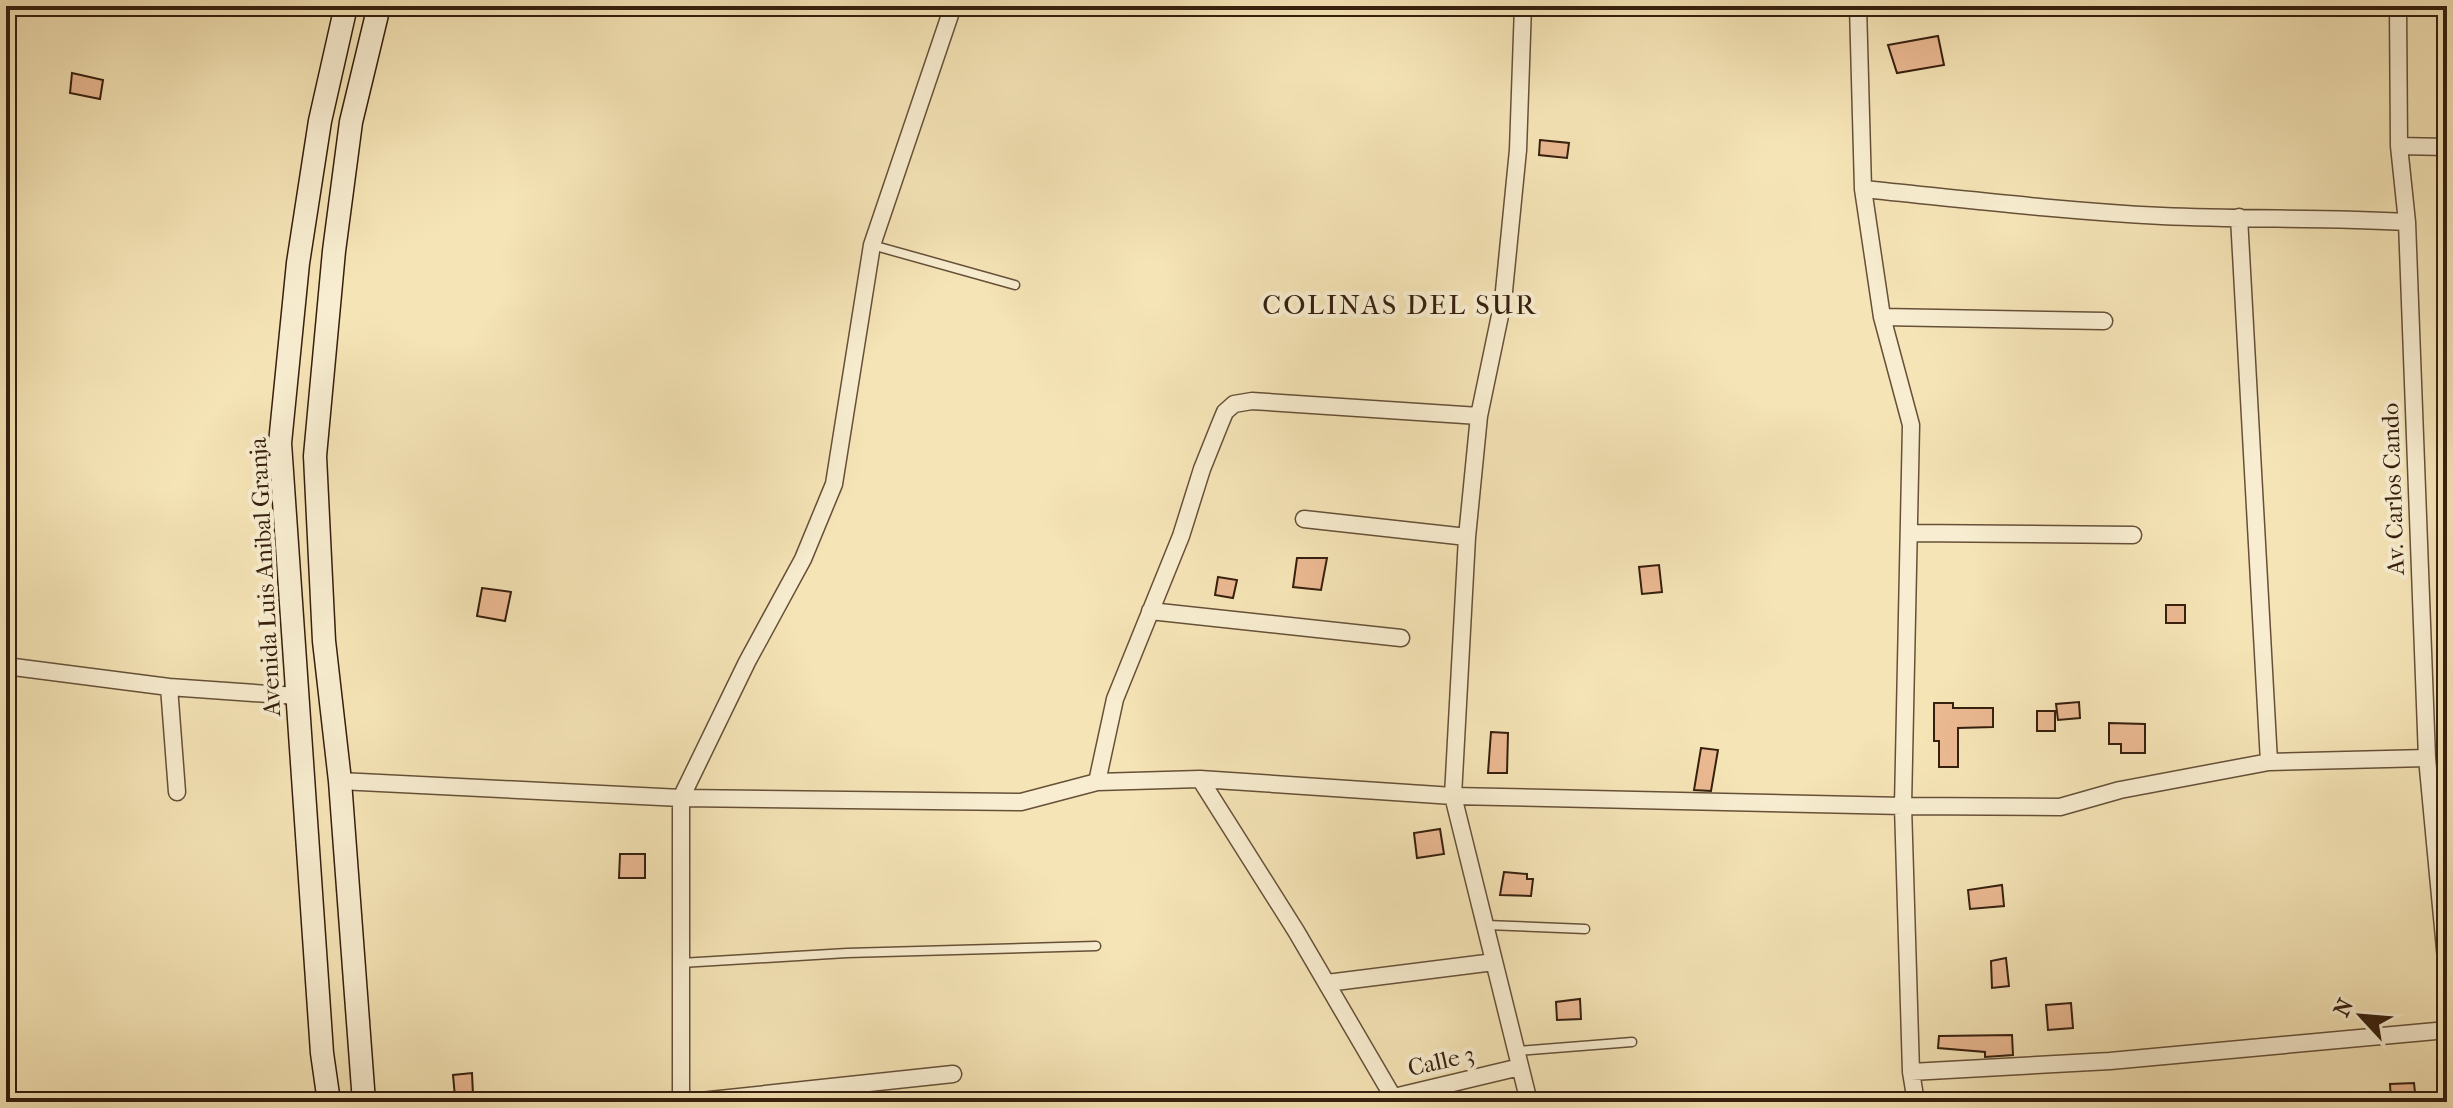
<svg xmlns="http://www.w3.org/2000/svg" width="2453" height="1108" viewBox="0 0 2453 1108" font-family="'IM FELL French Canon',serif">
  <rect width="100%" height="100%" fill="#f5e4b6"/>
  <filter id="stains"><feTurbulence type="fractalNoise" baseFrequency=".0025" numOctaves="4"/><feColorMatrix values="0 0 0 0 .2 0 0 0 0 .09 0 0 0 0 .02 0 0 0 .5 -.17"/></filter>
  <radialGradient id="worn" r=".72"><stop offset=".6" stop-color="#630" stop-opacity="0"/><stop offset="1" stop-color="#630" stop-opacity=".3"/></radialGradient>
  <path fill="#ebb992" stroke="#361f0e" stroke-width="2" d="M1938,36L1944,65L1897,73L1888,45Z
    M72,73L103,80L100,99L70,93Z
    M1540,140L1569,143L1567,158L1539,155Z
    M1297,558H1327L1321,590L1293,587Z
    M1659,565L1662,592L1642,594L1639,567Z
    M1218,577L1237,580L1233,598L1215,595Z
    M482,588L511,592L505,621L477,616Z
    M2166,605H2185V623H2166Z
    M2079,702L2080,718L2058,720L2056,704Z
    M1934,703H1953V708H1993V727L1958,728V767H1939V741H1934Z
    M2037,711H2055V731H2037Z
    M2109,723L2145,724V753H2121V744H2109Z
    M1491,732L1508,733L1507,773H1488Z
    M1701,748L1718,750L1711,791L1694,790Z
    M1440,829L1444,854L1417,858L1414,833Z
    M620,854H645V878H619Z
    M1504,872L1527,874V879H1533L1531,896L1500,895Z
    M2002,885L2004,906L1970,909L1968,890Z
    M2006,958L2009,986L1992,988L1991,961Z
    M1580,999L1581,1019L1557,1020L1556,1002Z
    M2071,1003L2073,1028L2048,1030L2046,1005Z
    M2012,1035L2013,1055L1985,1057V1052L1938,1048L1939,1036Z
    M472,1073L473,1095L455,1097L453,1075Z
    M2414,1083L2416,1102H2391L2390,1084Z"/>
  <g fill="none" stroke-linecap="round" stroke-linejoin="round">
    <g stroke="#665038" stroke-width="11">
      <path id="service" d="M872,245L1015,285
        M1486,925L1585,929
        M681,963L847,953L1096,946
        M1517,1051L1632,1042"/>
    </g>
    <g stroke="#665038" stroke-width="19">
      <path id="minor" d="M1523,6L1518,150L1503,301L1479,416L1467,537L1453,796L1529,1102
        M1858,6L1863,189L1882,317L1911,425L1903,806L1911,1072L1916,1102
        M2398,6L2399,146L2407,222L2427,758L2447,970
        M2399,146L2447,147
        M1863,189C1963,199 2062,211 2162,216C2244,220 2325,217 2407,222
        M2239,217L2269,762
        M1882,317L2104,321
        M1304,519L1467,537
        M1909,533L2133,535
        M1150,611L1401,638
        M6,666L169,687L297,696
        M169,687L177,792
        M1200,779L1296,931L1396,1102
        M340,781L681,798L1021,802L1097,782L1200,779L1453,796L1903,806L2060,807L2120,790L2269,762L2427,758
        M1097,782L1115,699L1181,536L1202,469L1220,424L1225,412L1234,404L1252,401L1479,416
        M1327,983L1494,962
        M1911,1072L2110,1061L2447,1030
        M681,1102V798L747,662L803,559L834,484L872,245L953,6
        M691,1102L953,1074
        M1373,1102L1520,1067"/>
    </g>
    <g stroke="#361f0e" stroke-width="25">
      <path id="secondary" d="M329,1102L322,1053L280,443L298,263L320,121L346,6
        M364,1102L340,781L324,641L315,456L334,251L351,122L379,6"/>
    </g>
    <use href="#service" stroke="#f8edd0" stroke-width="8"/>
    <use href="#minor" stroke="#f8edd0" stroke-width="16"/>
    <use href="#secondary" stroke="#f8edd0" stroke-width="22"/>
  </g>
  <g text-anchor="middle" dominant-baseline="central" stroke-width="8" stroke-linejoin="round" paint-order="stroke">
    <g font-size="24" fill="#361f0e" stroke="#f8edd0">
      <text transform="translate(2393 489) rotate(-92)">Av. Carlos Cando</text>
      <text transform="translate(265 577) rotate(-93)">Avenida Luis Anibal Granja</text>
      <text transform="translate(1441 1061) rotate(-13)">Calle 3</text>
    </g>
    <g font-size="28" letter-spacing="2" fill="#361f0e" stroke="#f8edd0">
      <text x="1400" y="304">COLINAS DEL SUR</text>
    </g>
  </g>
  <rect width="2453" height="1108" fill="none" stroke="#f5e4b6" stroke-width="32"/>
  <rect x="8" y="8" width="2437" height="1092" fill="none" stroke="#361f0e" stroke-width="4"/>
  <rect x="16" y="16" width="2421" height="1076" fill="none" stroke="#361f0e" stroke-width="2"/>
  <g transform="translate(2361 1016) rotate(296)" stroke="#f8edd0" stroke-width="6" paint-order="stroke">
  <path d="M0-6L14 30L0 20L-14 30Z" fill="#361f0e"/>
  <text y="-12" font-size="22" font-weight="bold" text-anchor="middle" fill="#361f0e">N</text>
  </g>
  <rect width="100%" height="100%" filter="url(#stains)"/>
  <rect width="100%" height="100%" fill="url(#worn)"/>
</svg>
